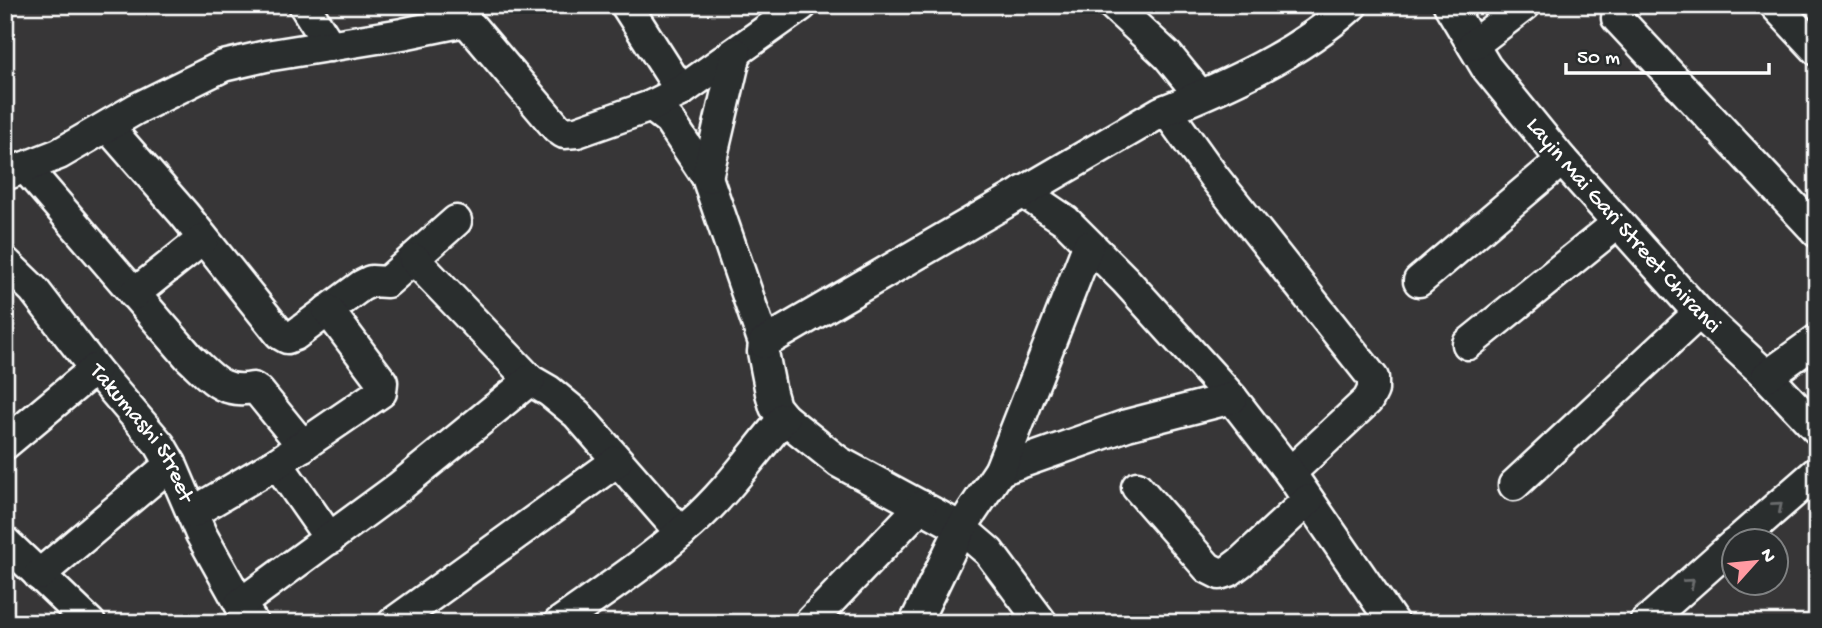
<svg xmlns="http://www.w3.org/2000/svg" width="1822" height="628" viewBox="0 0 1822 628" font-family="'Gochi Hand',sans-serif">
  <rect width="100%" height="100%" fill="#373637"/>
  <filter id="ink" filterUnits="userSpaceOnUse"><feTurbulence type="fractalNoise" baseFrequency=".0143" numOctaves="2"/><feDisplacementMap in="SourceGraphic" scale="14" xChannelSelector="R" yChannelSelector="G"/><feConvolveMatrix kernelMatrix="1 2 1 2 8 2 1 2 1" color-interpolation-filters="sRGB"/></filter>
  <g filter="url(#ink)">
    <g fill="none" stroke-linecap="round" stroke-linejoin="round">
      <g stroke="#fff" stroke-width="35">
        <g id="minor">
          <path d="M304,5L330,46"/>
          <path d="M626,5L681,91"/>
          <path d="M1113,5L1168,56L1200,95"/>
          <path id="s1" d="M1449,5L1486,67L1562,160L1699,313L1767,376L1817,429"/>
          <path d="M1775,5L1817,50"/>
          <path d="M1617,18L1817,232"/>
          <path d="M1473,45L1525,5"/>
          <path d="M651,106L669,120L707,177L764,343L763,352L771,393L775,407L784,418L839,462L961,528L989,552L1042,623"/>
          <path d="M1166,110L1214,177L1373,378V390L1368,400L1290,473"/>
          <path d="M108,127L184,214L280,334L287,338L295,335L361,286L371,281L387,282L456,221"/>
          <path d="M25,167L189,357C211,377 221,394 253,388L259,392L303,446"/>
          <path d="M5,175L59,154L136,109L223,66L266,56L402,34L460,22L468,23L474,30L557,128L564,133L577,132L651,106L681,91L802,5"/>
          <path d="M707,177L736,53"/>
          <path d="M1023,192L1066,221L1126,281L1232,398L1290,473L1393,623"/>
          <path d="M414,259L530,380L549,391L577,414L681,533"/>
          <path id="s2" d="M5,262L34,290L95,369L160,445L171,464L201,534L240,604L253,623"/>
          <path d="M1419,281L1562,160"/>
          <path d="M134,294L203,239"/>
          <path d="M764,343L1161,112C1229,85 1298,54 1352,5"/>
          <path d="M1468,344L1618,223"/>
          <path d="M1767,376L1817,340"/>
          <path d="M5,444L95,369"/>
          <path d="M277,463L330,539"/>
          <path d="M1000,470L1127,425L1232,398"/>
          <path d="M1514,485L1699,313"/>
          <path d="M1137,487L1208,568L1220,574L1229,571L1241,562L1308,500"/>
          <path d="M192,513L277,463L381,392L382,382L328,310"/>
          <path d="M1739,540L1817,472"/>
          <path d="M5,542L90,623"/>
          <path d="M39,575L171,464"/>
          <path d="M240,604L399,487L530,380"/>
          <path d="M393,623L617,461"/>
          <path d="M559,623C604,591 651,560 692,523C727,492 754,453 784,418"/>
          <path d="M809,623L921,506"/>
          <path d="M915,623L961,528L1000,470L1088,246"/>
          <path d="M1645,623L1734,544"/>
        </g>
      </g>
      <use href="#minor" stroke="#2a2d2e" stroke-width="30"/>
    </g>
    <defs><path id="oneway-chevron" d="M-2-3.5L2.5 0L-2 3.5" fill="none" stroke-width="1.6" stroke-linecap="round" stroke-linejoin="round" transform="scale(1.75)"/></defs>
    <g stroke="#6a6c6d">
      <use href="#oneway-chevron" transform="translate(1778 506) rotate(-41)"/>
      <use href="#oneway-chevron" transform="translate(1690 583) rotate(-41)"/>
    </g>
  </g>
  <g text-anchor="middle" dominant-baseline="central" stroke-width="5" stroke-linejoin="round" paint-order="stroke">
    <g font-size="23" fill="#fff" stroke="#2a2d2e">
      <text stroke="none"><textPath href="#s1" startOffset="282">Layin Mai Gari Street Chiranci</textPath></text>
      <text stroke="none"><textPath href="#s2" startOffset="220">Takumashi Street</textPath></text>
    </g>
  </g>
  <rect width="1822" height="628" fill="none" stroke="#2a2d2e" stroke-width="28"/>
  <rect x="14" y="14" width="1794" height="600" fill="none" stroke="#fff" stroke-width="2.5" filter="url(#ink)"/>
  <g transform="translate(1755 562) rotate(63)"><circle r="33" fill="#2a2d2e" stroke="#7f8182" stroke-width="2"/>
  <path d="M0-5L12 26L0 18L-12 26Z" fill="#ff9aa2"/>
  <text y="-10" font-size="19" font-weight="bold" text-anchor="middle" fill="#ffffff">N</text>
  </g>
  <path d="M1566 63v10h203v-10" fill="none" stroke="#ffffff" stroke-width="3.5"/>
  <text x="1577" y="63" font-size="21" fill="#ffffff" stroke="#2a2d2e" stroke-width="5" paint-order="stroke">50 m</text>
</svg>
